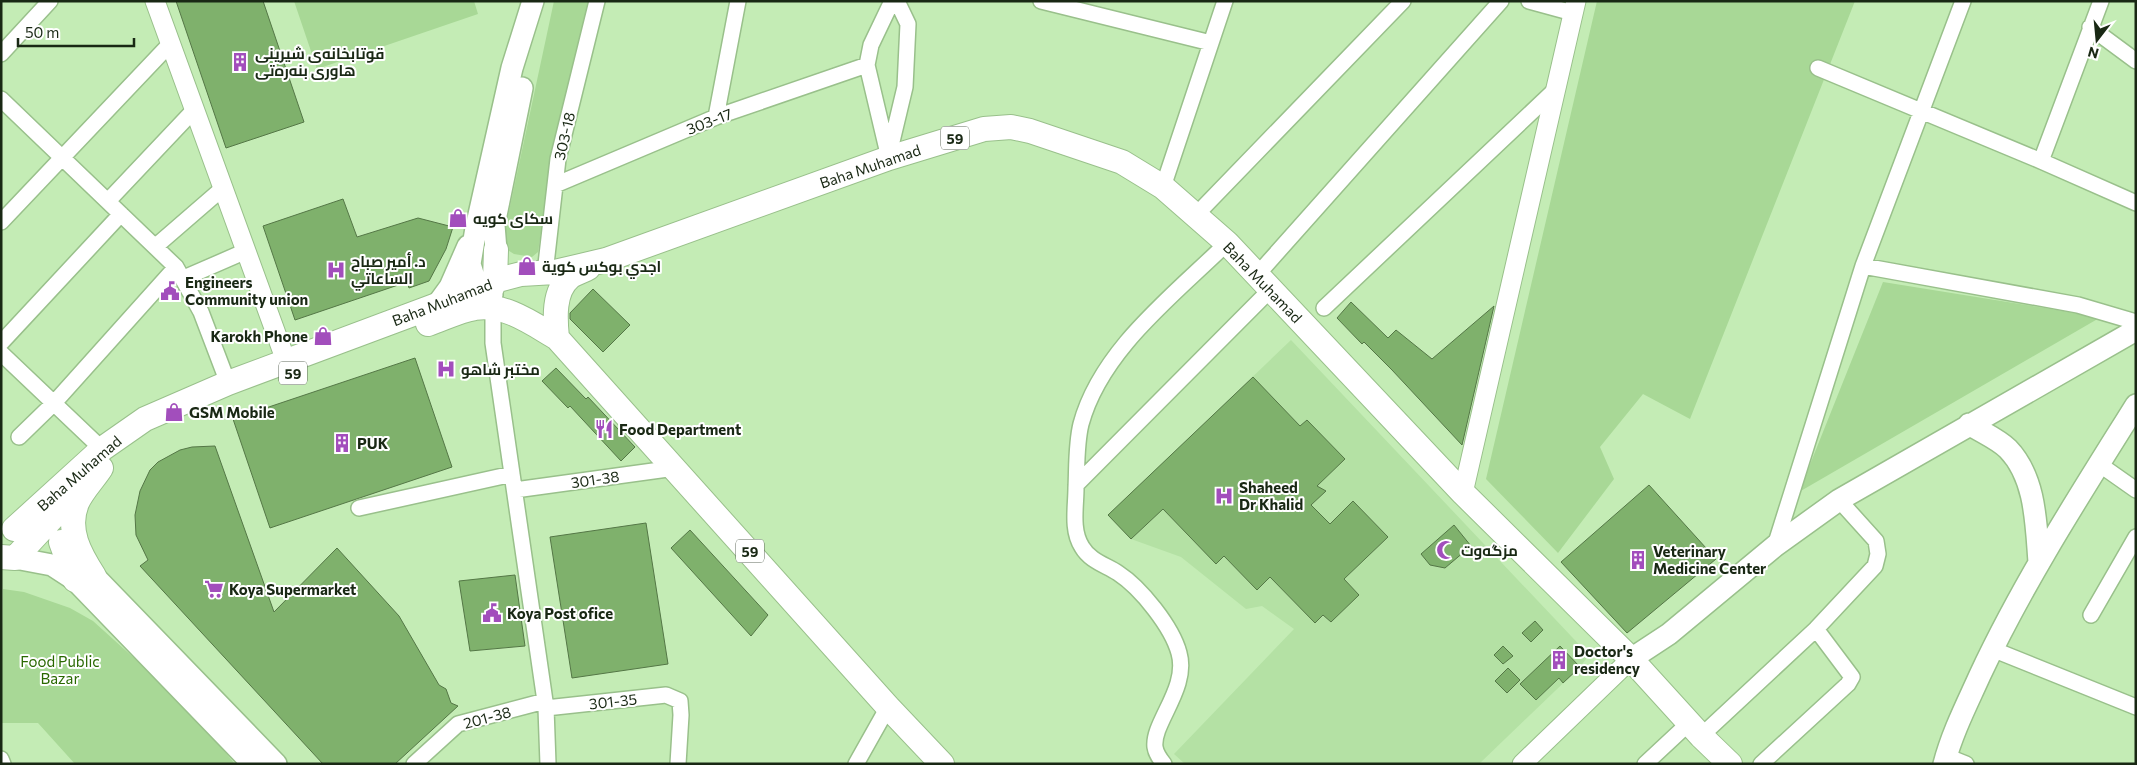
<svg xmlns="http://www.w3.org/2000/svg" width="2137" height="765" viewBox="0 0 2137 765" font-family="Commissioner,Cairo,sans-serif">
  <rect width="100%" height="100%" fill="#c4ecb5"/>
  <path fill="#b4e1a4" d="M1291,340L1589,655L1580,667L1479,764H1185L1174,754L1294,629L1262,606L1246,609L1181,557L1131,539L1108,515Z"/>
  <path fill="#a8d896" d="M294,1H474L478,14L317,69Z
    M554,1H593L548,186L538,252L532,257L514,254L506,249L503,239Z
    M1597,1H1855L1690,419L1643,394L1600,447L1614,479L1558,553L1486,479Z
    M1883,282L2101,317L1799,492Z
    M3,589L24,592L70,608L93,621L185,704L235,764H75L38,723H1Z"/>
  <path fill="#7fb16c" stroke="#547746" d="M176,1H263L304,122L226,148Z
    M343,199L357,237L418,218L453,227L446,249L429,281L409,288L407,282L295,320L263,226Z
    M593,289L630,325L603,352L570,319V313Z
    M1351,302L1388,338L1396,330L1432,359L1494,306L1462,445L1392,370L1364,342L1362,344L1337,318Z
    M415,358L452,467L270,528L233,419Z
    M556,368L586,399L588,397L635,447L621,461L570,406L568,408L542,381Z
    M1253,377L1300,426L1307,420L1345,459L1317,486L1326,491L1311,505L1330,524L1353,501L1388,537L1344,579L1359,595L1331,622L1323,615L1315,623L1270,577L1257,590L1224,556L1216,564L1163,509L1131,539L1108,515Z
    M215,446L274,612L337,548L399,616L439,685L446,689L451,703L458,706L395,764H323L140,566L148,560L136,535L135,515L140,491L150,470L158,462L180,450L192,447Z
    M1649,485L1716,559L1627,633L1561,562Z
    M646,523L668,664L572,678L550,537Z
    M1454,525L1471,546L1445,568L1430,565L1421,554Z
    M690,530L768,615L751,636L671,548Z
    M515,575L525,646L470,651L459,581Z
    M1535,621L1543,630L1531,642L1522,633Z
    M1503,646L1513,656L1503,664L1494,655Z
    M1560,646L1580,667L1563,683L1559,678L1536,700L1520,684Z
    M1508,668L1520,680L1507,693L1495,681Z"/>
  <g fill="none" stroke-linecap="round" stroke-linejoin="round">
    <g stroke="#99c08b" stroke-width="18">
      <path id="minor" d="M1041,1L1211,43
        M1529,1L1573,13
        M2090,27L2136,61
        M1,54L50,1
        M1818,68L2041,161L2136,203
        M1,99L176,267L201,312L228,383
        M716,117L738,1
        M889,154L905,87L908,24L897,1
        M889,158L867,65L871,45L892,1
        M2041,161L2101,1
        M555,185L716,117L867,65
        M1163,187L1225,1
        M108,201L195,109
        M1195,216L1403,1
        M1,222L170,44
        M156,246L223,188
        M1863,266L2078,305L2136,322
        M545,273L558,159L597,1
        M1257,275L1501,1
        M184,278L246,251
        M1324,308L1556,89
        M493,309V343L546,708L548,764
        M1,343L121,214
        M1,353L102,449
        M19,437L54,403L176,267
        M2099,464L2136,490
        M1076,485L1271,289
        M515,490L675,468
        M359,508L512,474
        M1775,546L1863,266L1963,1
        M2091,615L2136,537
        M1992,649L2136,707
        M546,708L666,695L680,701L681,715L678,764
        M1701,736L1816,629L1875,566L1878,554L1876,541L1839,500
        M1946,756L1966,764
        M1,759L3,764
        M414,764L458,724L545,701
        M856,764L888,707
        M1164,764C1160,759 1156,754 1155,747C1152,723 1189,688 1179,653C1172,627 1141,588 1118,573C1106,565 1090,561 1082,547C1071,530 1076,507 1076,488C1077,467 1076,444 1081,424C1101,350 1173,296 1227,243
        M1645,764L1689,723
        M1761,764L1848,684L1852,677L1816,629"/>
    </g>
    <g stroke="#99c08b" stroke-width="21">
      <path id="tertiary" d="M155,1L286,361
        M1463,493L1576,1
        M1522,764L1631,659"/>
    </g>
    <g stroke="#99c08b" stroke-width="24">
      <path id="secondary" d="M496,250L494,225L522,88
        M492,295L474,277L470,264L476,228L512,68L533,1
        M437,305L450,287L468,246
        M1969,424C1981,432 1998,439 2008,449C2036,478 2036,524 2039,562
        M15,558L52,565L75,580L253,764
        M80,564L94,576L276,764
        M1631,659L1669,634L1775,546L1839,500L2136,330
        M1944,764C1952,733 1967,704 1980,675C2024,581 2081,493 2136,405"/>
    </g>
    <g stroke="#99c08b" stroke-width="26">
      <path id="primary" d="M489,294L495,281L496,250
        M428,324C443,319 460,310 475,308C505,303 533,324 557,338L888,707L942,764
        M557,338C555,319 553,291 570,277C575,273 583,271 588,268
        M14,529L102,449L145,419L228,383L437,305L479,285L521,274L555,272L606,260L889,158L984,129L1011,127L1030,131L1122,162L1163,187L1227,243L1463,493L1631,659L1701,736L1730,764
        M61,542L75,580
        M1,557L15,558L68,501
        M94,576C80,554 66,530 77,503C82,491 94,479 101,468"/>
    </g>
    <use href="#minor" stroke="#fff" stroke-width="15"/>
    <use href="#tertiary" stroke="#fff" stroke-width="19"/>
    <use href="#secondary" stroke="#fff" stroke-width="21"/>
    <use href="#primary" stroke="#fff" stroke-width="24"/>
  </g>
  <defs>
    <g id="building-bare" transform="scale(1.5)"><path d="M-4-6H4V6H1V3H-1V6H-4ZM-2.5-4.3h1.7v1.8h-1.7ZM.8-4.3h1.7v1.8H.8ZM-2.5-1h1.7V.8h-1.7ZM.8-1h1.7V.8H.8Z" fill="#a24ebc" stroke="#fff" stroke-width="2.5" paint-order="stroke"/></g>
    <g id="shop-bare" transform="scale(1.5)"><path d="M-5-2.5h2.3a2.7 3.5 0 0 1 5.4 0H5L5.5 6h-11ZM-1.5-2.5h3a1.5 2.3 0 0 0-3 0Z" fill="#a24ebc" stroke="#fff" stroke-width="2.5" paint-order="stroke"/></g>
    <g id="hospital-bare" transform="scale(1.5)"><path d="M-5-5h3v3.5h4V-5h3V5h-3V1.5h-4V5h-3Z" fill="#a24ebc" stroke="#fff" stroke-width="2.5" paint-order="stroke"/></g>
    <g id="civic-bare" transform="scale(1.5)"><path d="M-.6-6.5H3V-4.5H.6V-3L4-1V1h2V6H-6V1h2V-1L-.6-3ZM-1.2 2.5V6h2.4V2.5Z" fill="#a24ebc" stroke="#fff" stroke-width="2.5" paint-order="stroke"/></g>
    <g id="restaurant-bare" transform="scale(1.5)"><path d="M-5-6h1v4h1v-4h1v4h1v-4h1v5L-1.5 .5V6h-2V.5L-5-1ZM5-6V6H3V1.5H1.5Q1.5-4 5-6Z" fill="#a24ebc" stroke="#fff" stroke-width="2.5" paint-order="stroke"/></g>
    <g id="mosque-bare" transform="scale(1.5)"><path d="M3.5-4.9A6 6 0 1 0 3.5 4.9A5 5 0 1 1 3.5-4.9Z" fill="#a24ebc" stroke="#fff" stroke-width="2.5" paint-order="stroke"/></g>
    <g id="supermarket-bare" transform="scale(1.5)"><path d="M-6-5.5h2.5l.6 2H6L4.5 2H-2.5L-4.4-4H-6ZM-1.5 3.2a1.3 1.3 0 1 0 .1 0ZM3 3.2a1.3 1.3 0 1 0 .1 0Z" fill="#a24ebc" stroke="#fff" stroke-width="2.5" paint-order="stroke"/></g>
  </defs>
  <g fill-rule="evenodd">
    <use href="#building-bare" x="240" y="62"/>
    <use href="#shop-bare" x="458" y="218"/>
    <use href="#shop-bare" x="527" y="266"/>
    <use href="#hospital-bare" x="336" y="270"/>
    <use href="#civic-bare" x="170" y="291"/>
    <use href="#shop-bare" x="323" y="336"/>
    <use href="#hospital-bare" x="446" y="369"/>
    <use href="#shop-bare" x="174" y="412"/>
    <use href="#restaurant-bare" x="604" y="429"/>
    <use href="#building-bare" x="342" y="443"/>
    <use href="#hospital-bare" x="1224" y="496"/>
    <use href="#mosque-bare" x="1446" y="550"/>
    <use href="#building-bare" x="1638" y="560"/>
    <use href="#supermarket-bare" x="214" y="589"/>
    <use href="#civic-bare" x="492" y="613"/>
    <use href="#building-bare" x="1559" y="660"/>
  </g>
  <g text-anchor="middle" dominant-baseline="central" stroke-width="4" stroke-linejoin="round" paint-order="stroke">
    <g fill="#fff" stroke="#5e685a" stroke-width="1">
      <rect x="941" y="126.5" width="28" height="23" rx="4"/>
      <rect x="279" y="361.5" width="28" height="23" rx="4"/>
      <rect x="736" y="539.5" width="28" height="23" rx="4"/>
    </g>
    <g font-size="14" font-weight="bold" fill="#192814">
      <text x="955" y="138">59</text>
      <text x="293" y="373">59</text>
      <text x="750" y="551">59</text>
    </g>
    <g font-size="15" font-weight="bold" fill="#192814" stroke="#fff" text-anchor="start">
      <text x="255" y="53">قوتابخانه‌ی شیرینی<tspan x="255" dy="17">هاوری بنه‌ره‌تی</tspan></text>
      <text x="473" y="218">سكاى كويه</text>
      <text x="351" y="261">د. أمير صباح<tspan x="351" dy="17">الساعاتي</tspan></text>
      <text x="542" y="266">اجدي بوكس كوية</text>
      <text x="185" y="282">Engineers<tspan x="185" dy="17">Community union</tspan></text>
      <text x="308" y="336" text-anchor="end">Karokh Phone</text>
      <text x="461" y="369">مختبر شاهو</text>
      <text x="189" y="412">GSM Mobile</text>
      <text x="619" y="429">Food Department</text>
      <text x="357" y="443">PUK</text>
      <text x="1239" y="487">Shaheed<tspan x="1239" dy="17">Dr Khalid</tspan></text>
      <text x="1461" y="550">مزگه‌وت</text>
      <text x="1653" y="551">Veterinary<tspan x="1653" dy="17">Medicine Center</tspan></text>
      <text x="229" y="589">Koya Supermarket</text>
      <text x="507" y="613">Koya Post ofice</text>
      <text x="1574" y="651">Doctor's<tspan x="1574" dy="17">residency</tspan></text>
    </g>
    <g font-size="15" fill="#192814" stroke="#fff">
      <text transform="translate(709 121) rotate(-21)">303-17</text>
      <text transform="translate(564 136) rotate(-77)">303-18</text>
      <text transform="translate(870 166) rotate(-19)">Baha Muhamad</text>
      <text transform="translate(1263 282) rotate(46)">Baha Muhamad</text>
      <text transform="translate(442 302) rotate(-21)">Baha Muhamad</text>
      <text transform="translate(79 473) rotate(-41)">Baha Muhamad</text>
      <text transform="translate(595 479) rotate(-8)">301-38</text>
      <text transform="translate(613 701) rotate(-6)">301-35</text>
      <text transform="translate(487 717) rotate(-15)">201-38</text>
    </g>
    <g font-size="15" fill="#296800" stroke="#fff">
      <text x="60" y="661">Food Public<tspan x="60" dy="17">Bazar</tspan></text>
    </g>
  </g>
  <rect width="2137" height="765" fill="none" stroke="#192814" stroke-width="5"/>
  <g transform="translate(2097 40) rotate(196)" stroke="#ffffff" stroke-width="4" paint-order="stroke">
  <path d="M0-4L9 19L0 12L-9 19Z" fill="#192814"/>
  <text y="-8" font-size="14" font-weight="bold" text-anchor="middle" fill="#192814">N</text>
  </g>
  <path d="M18 38v8h116v-8" fill="none" stroke="#192814" stroke-width="2.5"/>
  <text x="25" y="38" font-size="15" fill="#192814" stroke="#ffffff" stroke-width="4" paint-order="stroke">50 m</text>
</svg>
